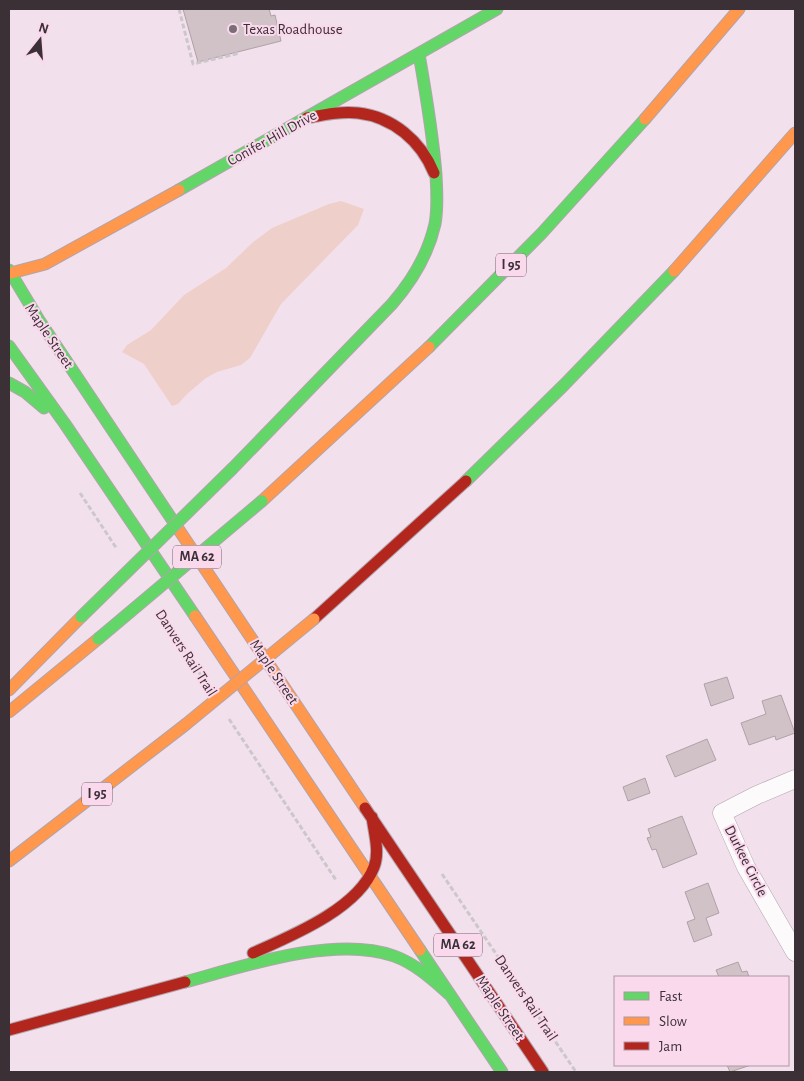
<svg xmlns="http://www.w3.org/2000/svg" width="804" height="1081" viewBox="0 0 804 1081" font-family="'Alegreya Sans',sans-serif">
  <rect width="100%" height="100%" fill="#f2e1ec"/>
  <path fill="#efcfca" d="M341,201L364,209L358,225L281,304L250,358L241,365L217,372L206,378L187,394L178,404L172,406L144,364L122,352L127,345L151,330L184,295L226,268L252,243L272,228L329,204Z"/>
  <path fill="#d0c2c7" stroke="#afa1a6" d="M183,9H269L271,16L275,15L281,41L198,62Z
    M727,677L734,698L711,706L704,684Z
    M781,695L795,733L776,740L775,736L749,745L741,723L766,714L762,701Z
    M707,739L716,760L675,777L666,756Z
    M645,778L650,793L628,801L623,787Z
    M682,816L697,854L663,868L656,849L652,850L647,838L651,837L648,829Z
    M708,883L719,913L706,918L712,935L694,942L687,922L695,919L685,892Z
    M738,962L742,972L747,971L749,977H719L716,970Z
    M727,1065H751L730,1072Z"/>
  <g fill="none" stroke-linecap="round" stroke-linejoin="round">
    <g stroke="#b2a4ad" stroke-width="19">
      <path id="street" d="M795,779L757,795L722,813L746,867L795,952"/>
    </g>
    <g stroke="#b2a4ad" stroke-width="13">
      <path id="fast" d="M179,190L497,9
        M9,270L39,320L177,527
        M9,346L65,424L195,616
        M429,347L542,233L645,119
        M9,383L25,392L44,408
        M233,468L392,304C412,281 428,255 435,224C438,208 437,191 436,175C433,134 426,94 419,54
        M466,481L564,385L674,271
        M420,950L502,1072
        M185,982C244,966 335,935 394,956C416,964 433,980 450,995"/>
    </g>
    <g stroke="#b2a4ad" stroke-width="13">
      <path id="slow" d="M645,119L739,9
        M674,271L795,133
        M11,273L45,264L179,190
        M262,501L429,347
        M177,527L365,808
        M195,616L420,950
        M9,690L81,617
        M9,712L98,639
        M9,861L185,725"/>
    </g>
    <g stroke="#b2a4ad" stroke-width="13">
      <path id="jam" d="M307,118C323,115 341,111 358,113C393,117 421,141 434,173
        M314,619L466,481
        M365,808L543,1072
        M253,953C291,936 358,909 374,867C380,852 374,833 372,817
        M9,1030L185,982"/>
    </g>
    <path stroke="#cdc7cc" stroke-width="3" stroke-dasharray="5 2.5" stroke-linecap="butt" d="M179,9L193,64L240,53
      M80,493L117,549
      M162,616L204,680
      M229,719L336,880
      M442,874L576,1072"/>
    <use href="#street" stroke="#fdfafc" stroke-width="18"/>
    <use href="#fast" stroke="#63d668" stroke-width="11"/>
    <use href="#slow" stroke="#ff974d" stroke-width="11"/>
    <use href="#jam" stroke="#b3261e" stroke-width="11"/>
    <g stroke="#b2a4ad" stroke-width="13" stroke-linecap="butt">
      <path id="fast-bridge" d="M81,617L233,468
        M98,639L262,501"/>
    </g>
    <g stroke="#b2a4ad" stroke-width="13" stroke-linecap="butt">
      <path id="slow-bridge" d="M185,725L314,619"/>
    </g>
    <use href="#fast-bridge" stroke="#63d668" stroke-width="11"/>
    <use href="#slow-bridge" stroke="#ff974d" stroke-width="11"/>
  </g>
  <circle fill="#7c6e76" stroke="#fad9ed" stroke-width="2" cx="233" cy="29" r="5"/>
  <g text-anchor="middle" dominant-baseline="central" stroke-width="4" stroke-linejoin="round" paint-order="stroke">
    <g fill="#fad9ed" stroke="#75636e" stroke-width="1">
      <rect x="496" y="253.5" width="30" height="23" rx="4"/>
      <rect x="173" y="545.5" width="48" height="23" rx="4"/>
      <rect x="82" y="782.5" width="30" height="23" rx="4"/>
      <rect x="434" y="933.5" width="48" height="23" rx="4"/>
    </g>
    <g font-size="14" font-weight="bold" fill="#3c3037">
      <text x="511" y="265">I 95</text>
      <text x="197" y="557">MA 62</text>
      <text x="97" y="794">I 95</text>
      <text x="458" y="945">MA 62</text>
    </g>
    <g font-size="15" fill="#3c3037" stroke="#fad9ed" text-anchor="start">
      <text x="243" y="29">Texas Roadhouse</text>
    </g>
    <g font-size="15" fill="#3c3037" stroke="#fad9ed">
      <text transform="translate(272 138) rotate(-29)">Conifer Hill Drive</text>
      <text transform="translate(49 336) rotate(56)">Maple Street</text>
      <text transform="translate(186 653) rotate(57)">Danvers Rail Trail</text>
      <text transform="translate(274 672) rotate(56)">Maple Street</text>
      <text transform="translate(746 861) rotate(63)">Durkee Circle</text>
      <text transform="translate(526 998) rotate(56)">Danvers Rail Trail</text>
      <text transform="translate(500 1008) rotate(56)">Maple Street</text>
    </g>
  </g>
  <rect width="804" height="1081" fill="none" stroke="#3c3037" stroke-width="20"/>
  <rect x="614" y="976" width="175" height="90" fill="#fad9ed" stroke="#ae95a4"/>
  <rect x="624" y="992" width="25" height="8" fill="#63d668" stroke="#ae95a4"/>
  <text x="659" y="1001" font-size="15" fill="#3c3037">Fast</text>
  <rect x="624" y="1017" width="25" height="8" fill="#ff974d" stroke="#ae95a4"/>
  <text x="659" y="1026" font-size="15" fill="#3c3037">Slow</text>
  <rect x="624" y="1042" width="25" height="8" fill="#b3261e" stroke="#ae95a4"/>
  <text x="659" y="1051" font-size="15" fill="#3c3037">Jam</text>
  <g transform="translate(40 40) rotate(17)" stroke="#fad9ed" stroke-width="4" paint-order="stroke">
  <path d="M0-4L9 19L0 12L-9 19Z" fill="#3c3037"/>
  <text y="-8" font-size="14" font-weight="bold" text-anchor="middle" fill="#3c3037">N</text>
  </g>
</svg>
